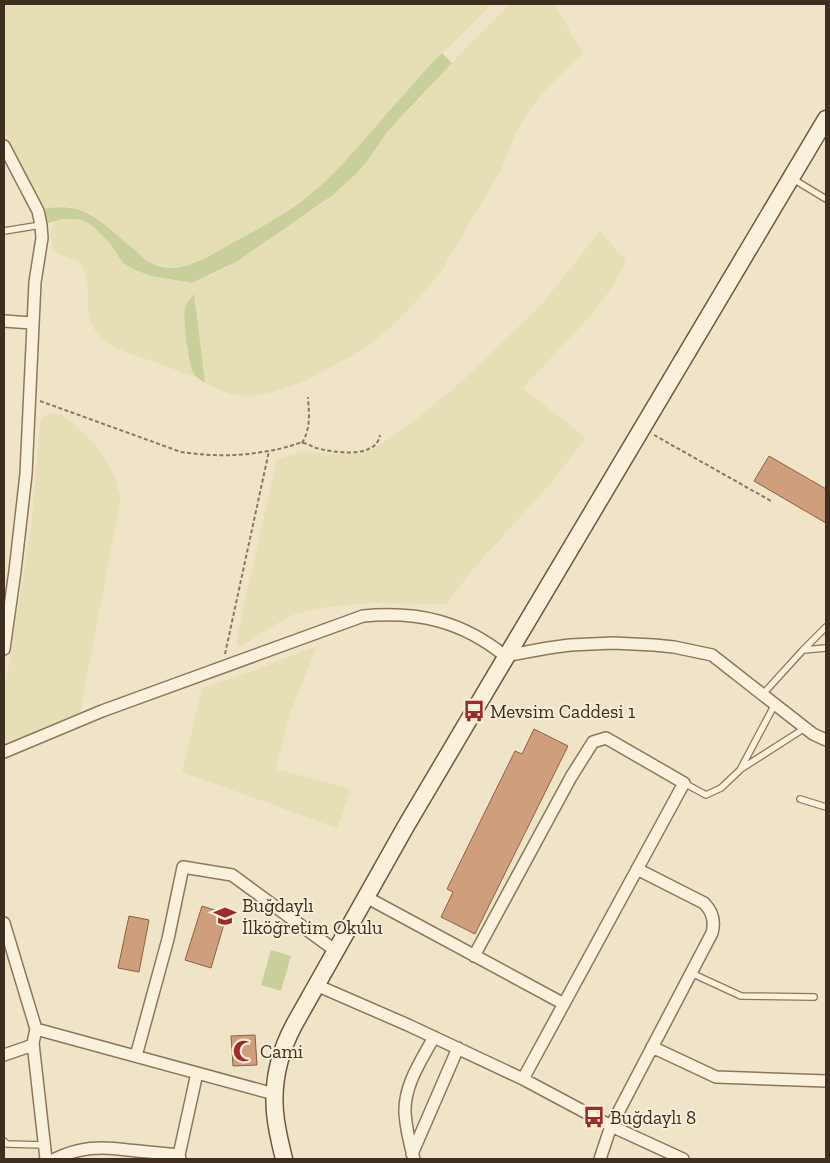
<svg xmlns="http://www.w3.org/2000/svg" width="830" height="1163" viewBox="0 0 830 1163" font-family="'Zilla Slab',serif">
  <rect width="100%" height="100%" fill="#f0e4c8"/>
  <path fill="#e6deb5" d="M4,4H492L431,64L340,168L307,197L270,222L196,263L179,267L170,268L152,264L116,235L104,222L89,213L70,207H61L43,209L4,132Z
    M509,4H554L583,53L541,95L528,112L517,130L500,172L440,273L404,315L378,338L351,356L307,380L273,392L248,396L230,394L213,387L205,383L193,295L187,339L188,353L193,371L198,378L118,349L104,341L98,335L91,324L88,314V287L85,273L83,267L79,262L57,253L53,248L51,236V231L55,220L62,219H75L88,223L97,230L111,245L123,263L143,273L160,278L192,283L207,277L222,270L254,250L271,237L320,205L345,185L368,160L387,132L409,110L473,40Z
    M600,231L626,261L612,287L594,312L523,388L586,438L550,484L474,568L446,604L378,603L355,604L319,608L293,615L281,621L240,647L238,646L236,641L277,459L306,451L332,454L360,453L375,448L400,431L425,412L462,381L542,304Z
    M53,413L61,414L72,423L93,442L101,453L114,475L121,498L80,712L4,745V696L31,527L40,423L45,416Z
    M317,646L290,714L276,769L351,789L337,828L182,772L202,688L250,672Z"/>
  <path fill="#c9cf9b" d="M442,53L452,63L387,132L368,160L357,173L333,195L236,262L192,283L151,276L133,269L123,263L111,245L97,230L88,223L81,220L75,219H62L48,223L43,209C89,200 103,225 135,250C140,255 146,261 153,264C179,276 205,258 227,246C254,231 283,216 307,197C332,177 351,155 371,132C391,109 411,86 431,64Z
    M194,294L205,383C200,380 196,377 193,372C188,360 183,320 185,308C186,303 191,298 194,294Z
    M271,950L291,956L281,991L261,985Z"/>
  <path fill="#cf9f7d" stroke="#8d5f41" d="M769,456L826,489V523L754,481Z
    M534,729L568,746L475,934L441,917L453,892L447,889L515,751L522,754Z
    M202,906L227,914L211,968L185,960Z
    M129,916L149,920L139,972L118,968Z
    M255,1035L257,1065L233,1066L231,1036Z"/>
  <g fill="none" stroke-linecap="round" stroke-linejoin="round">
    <g stroke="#8d765c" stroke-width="8">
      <path id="lane" d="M793,179L826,199
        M4,231L41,225
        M803,650L826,627
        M763,694L803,650L826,648
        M741,769L805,728
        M684,783L706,795L721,788L740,770L775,704
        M800,799L826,807
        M691,973L741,996L814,997
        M4,1141L7,1144L44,1145"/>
    </g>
    <g stroke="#8d765c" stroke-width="14">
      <path id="street" d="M4,146L38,211L41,225L42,238L35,282L26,474L15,571L4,649
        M4,321L32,323
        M4,752L102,711L363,616C418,611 462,621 505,656L548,648L570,645L613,643L654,645L674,647L712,655L813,734L826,740
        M366,897L564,1004
        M4,923L36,1029L274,1094
        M474,956L571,777L593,742L606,738L684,783L523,1079
        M316,985L408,1025L523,1079L611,1126L683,1159
        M36,1029L33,1043L46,1159
        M652,1047L716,1077L826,1081
        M4,1055L33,1045
        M136,1056L168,939L183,867L232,875L336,951
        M412,1154L458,1048
        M55,1159C80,1147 100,1146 128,1150C145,1152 162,1153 179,1155
        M180,1159L179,1155L197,1073
        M414,1159C410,1145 406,1127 405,1113C404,1085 421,1061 434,1037
        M600,1159L611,1126L712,933C715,922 713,912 704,903L637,869"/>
    </g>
    <g stroke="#6f573f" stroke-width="19">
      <path id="secondary" d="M284,1159C281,1147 278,1134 276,1121C271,1087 278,1055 294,1025L406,826L474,711L826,119"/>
    </g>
    <path stroke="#8d765c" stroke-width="2" stroke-dasharray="4 2.5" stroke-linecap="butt" d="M40,401L181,452C210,456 238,457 268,451C276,450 283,448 290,446C294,445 298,443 301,443C306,443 311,446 316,448C332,452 376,460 380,435
      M654,435L771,501
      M302,443C311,428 309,414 308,397
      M225,654L269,451"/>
    <use href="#lane" stroke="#faf1dc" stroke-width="5.5"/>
    <use href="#street" stroke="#faf1dc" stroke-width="11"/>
    <use href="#secondary" stroke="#faf1dc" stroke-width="16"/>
  </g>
  <defs>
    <g id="bus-bare" transform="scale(1.725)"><path d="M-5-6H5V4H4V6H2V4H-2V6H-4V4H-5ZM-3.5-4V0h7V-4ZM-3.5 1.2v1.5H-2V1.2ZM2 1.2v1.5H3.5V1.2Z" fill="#9e2a2b" stroke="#f7eed8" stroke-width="2.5" paint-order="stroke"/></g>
    <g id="school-bare" transform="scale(1.725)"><path d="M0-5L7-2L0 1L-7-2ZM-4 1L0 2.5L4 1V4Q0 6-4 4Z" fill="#9e2a2b" stroke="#f7eed8" stroke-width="2.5" paint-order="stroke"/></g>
    <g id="mosque-bare" transform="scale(1.725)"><path d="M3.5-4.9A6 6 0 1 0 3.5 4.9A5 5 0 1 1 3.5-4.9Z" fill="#9e2a2b" stroke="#f7eed8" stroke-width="2.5" paint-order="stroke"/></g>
  </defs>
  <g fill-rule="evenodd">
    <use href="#bus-bare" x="474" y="711"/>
    <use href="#school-bare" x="225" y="916"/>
    <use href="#mosque-bare" x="244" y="1051"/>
    <use href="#bus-bare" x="594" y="1117"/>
  </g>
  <g text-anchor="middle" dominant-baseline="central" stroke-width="4" stroke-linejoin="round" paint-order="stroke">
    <g font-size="19" fill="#3d2e20" stroke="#f7eed8" text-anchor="start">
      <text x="490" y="711">Mevsim Caddesi 1</text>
      <text x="242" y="905">Buğdaylı<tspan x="242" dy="22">İlköğretim Okulu</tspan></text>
      <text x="260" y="1051">Cami</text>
      <text x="610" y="1117">Buğdaylı 8</text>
    </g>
  </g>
  <rect width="830" height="1163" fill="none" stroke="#3d2e20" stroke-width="10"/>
</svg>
